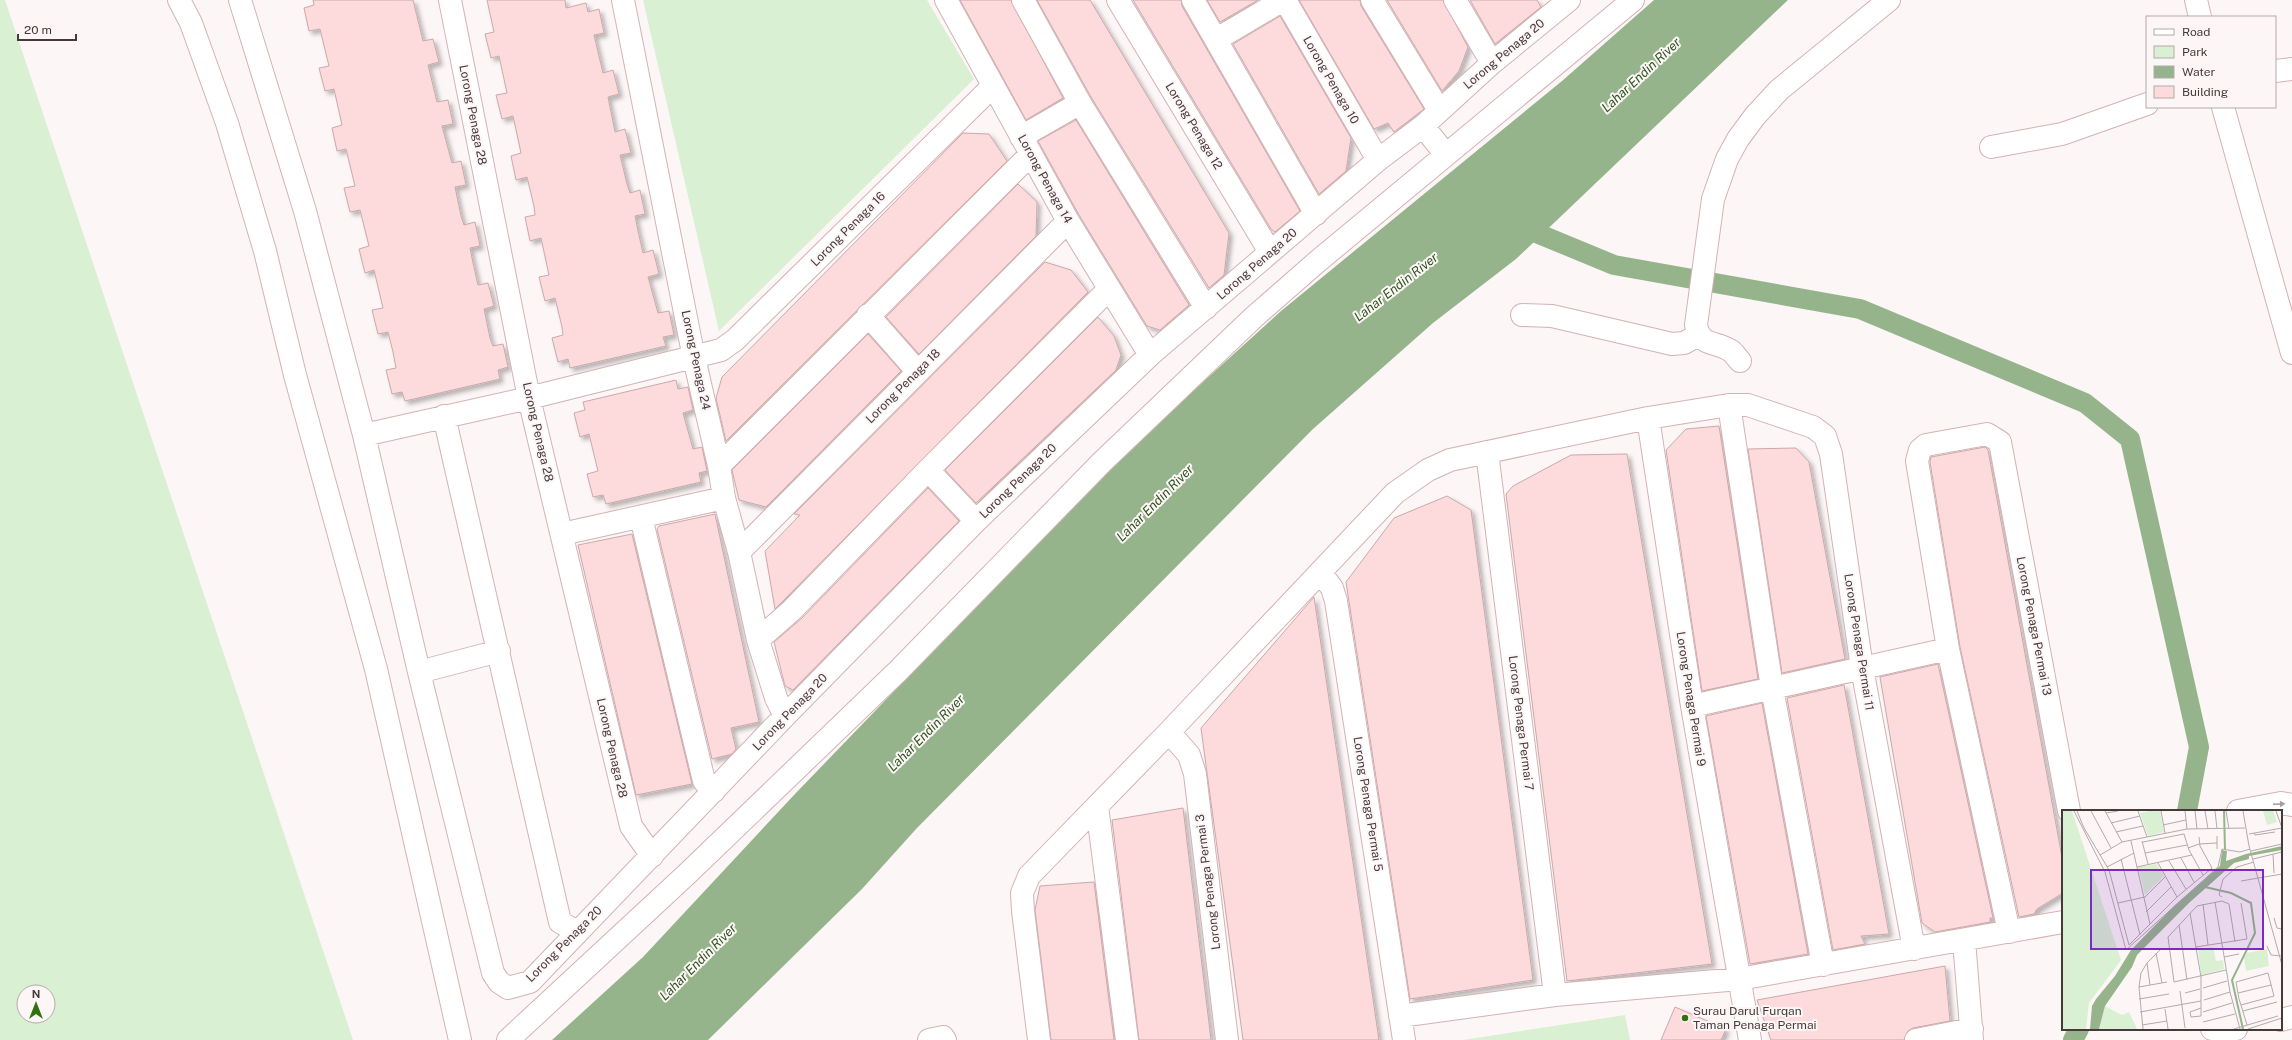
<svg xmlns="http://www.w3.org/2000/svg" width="2292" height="1040" viewBox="0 0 2292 1040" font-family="'Public Sans',sans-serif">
  <defs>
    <filter id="shadow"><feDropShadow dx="3.5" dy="3.5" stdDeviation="2" flood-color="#0004"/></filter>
  </defs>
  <rect width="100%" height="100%" fill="#fdf6f6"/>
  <path fill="#daf0d3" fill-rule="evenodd" d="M0,0H5L353,1040H0ZM24,992H48V1016H24Z
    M643,0H927L974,79L719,331Z
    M1625,1015L1630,1040H1463Z"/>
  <path fill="#96b48c" d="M1654,0H1788L1516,259L1433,323L1313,429L917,828L862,889L708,1040H552L643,957L794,795L1116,461L1281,311L1562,81Z"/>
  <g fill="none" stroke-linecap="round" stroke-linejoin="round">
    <path stroke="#96b48c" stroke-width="20" d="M1519,222L1522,227L1614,265L1860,309L2085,403L2130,439L2199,747L2187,811
      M2073,1040L2079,1029"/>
  </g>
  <path fill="#fddadc" stroke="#caa9ab" filter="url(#shadow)" d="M313,0H413L423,41L433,39L439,62L428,65L437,102L448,100L453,124L442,126L452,163L461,161L466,185L455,187L461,216L464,225L475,222L480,246L470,248L473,263L478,285L488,283L494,306L484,309L490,338L493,346L503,344L508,367L498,370L500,379L405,401L402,392L392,394L386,370L396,368L393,352L388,332L378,334L372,310L383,308L374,270L365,273L359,249L369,246L360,210L350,212L344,188L355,186L346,149L337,151L332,128L342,125L334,89L325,91L319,68L329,66L320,29L309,31L304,8L314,5Z
    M487,0H565L566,8L586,3L588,12L599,9L604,33L594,35L603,73L613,70L619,94L608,97L615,132L625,129L631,153L620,155L627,184L630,193L640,190L645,214L635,216L638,231L643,253L653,250L659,274L648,277L658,313L669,311L674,335L663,337L666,346L570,368L568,359L558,362L552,338L563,335L562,327L555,298L545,301L539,277L549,275L541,238L530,241L525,217L535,215L534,206L527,177L516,180L511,156L521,153L513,116L502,119L496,95L507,93L499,56L491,58L485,34L494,32Z
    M960,0H1011L1063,98L1026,120Z
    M1037,0H1090L1229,233L1224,275L1209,288L1091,97Z
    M1133,0H1181L1182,6L1300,211L1275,232L1271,229Z
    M1207,0H1258L1220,22Z
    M1299,0H1360L1361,6L1424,109L1394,132L1388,123L1374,129Z
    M1387,0H1443L1468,47L1459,71L1442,91Z
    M1470,0H1537L1541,7L1495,44Z
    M1280,16L1351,138L1346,171L1319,194L1233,44Z
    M1076,120L1189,305L1160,330L1147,326L1079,215L1038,141Z
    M963,133L989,134L1007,161L726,441L716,398L722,377Z
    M1018,184L1037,202L1036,236L919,354L886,317Z
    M1045,262L1071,270L1088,292L775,609L765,551L800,515L794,514Z
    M1098,317L1114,336L1121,355L1116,370L976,503L945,470Z
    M868,334L901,371L766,507L739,500L732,470Z
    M676,380L678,389L688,387L693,410L683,413L693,449L702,447L707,471L699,473L701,482L606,504L603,495L593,497L587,474L598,471L589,434L580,437L574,413L585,410L583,402Z
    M1719,426L1758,679L1702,691L1666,450L1686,429Z
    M1985,447L1988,450L2063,863V893L2037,909L2034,914L2019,917L1960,647L1930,462L1931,457Z
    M1796,448L1809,462L1845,659L1782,673L1748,449Z
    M1627,454L1712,964L1567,981L1506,494L1513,486L1571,455Z
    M928,488L959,521L793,690L785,686L774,642L801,619Z
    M1447,496L1471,510L1533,980L1410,999L1346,582L1394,518Z
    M715,514L759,722L731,728L736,749L732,754L712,759L657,529L659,526Z
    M632,534L692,784L636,795L578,545Z
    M1314,597L1379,1040H1243L1201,728Z
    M1938,664L1993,918H1990V922L1935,932L1922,923L1880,677Z
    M1844,685L1889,934L1861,936L1865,944L1833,950L1787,698Z
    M1762,703L1808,954L1750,964L1706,716Z
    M1183,808L1211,1040H1139L1112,820Z
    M1094,882L1114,1040H1051L1035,910L1040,886Z
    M1945,966L1950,1021L1913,1028L1908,1031L1904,1040H1771L1757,1000Z
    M1675,1007L1726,1029L1721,1040H1661Z"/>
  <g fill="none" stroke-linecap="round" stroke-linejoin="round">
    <g stroke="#d4b2b4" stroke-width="24">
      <path id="minor" d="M179,0L191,23L227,123L265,251L295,375L376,669L460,1040
        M240,0L305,211L364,435L419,672L493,973L499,982L508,988L530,982L785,716L976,521L1150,355L1378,160L1423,126L1492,63L1569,0
        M450,0L529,398L631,826L652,856
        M623,0L694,358L719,466L724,498L739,552L758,640L776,698L785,716
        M946,0L1068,221L1150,355
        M1023,0L1080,103L1206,308
        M1118,0L1270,252
        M1193,0L1316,214
        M1285,0L1378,160
        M1372,0L1439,110
        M1455,0L1492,63
        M2196,0L2200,17
        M1217,39L1283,0
        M2275,71L2292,69
        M2223,107L2292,353
        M1423,126L1446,155
        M1021,137L1080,103
        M1991,147L2062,134L2147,104
        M868,315L918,372
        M1522,315L1552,316L1672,344L1684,343L1698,335
        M1740,361C1737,358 1734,353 1731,351C1715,340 1701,348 1696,325L1713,199L1727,159L1738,139L1755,116L1779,90L1889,0
        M1729,405L1772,688L1823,965
        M444,416L560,922L577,932
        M1648,418L1692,706L1750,1040
        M364,435L529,398L721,350L735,340L993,86
        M1487,452L1555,995
        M719,466L1031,154
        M928,470L976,521
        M641,517L704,781L714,791
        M562,534L724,498
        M739,552L1068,221
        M1320,572L1332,588L1336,601L1404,1040
        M758,640L792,610L928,470L1109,289
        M419,672L499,651
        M1692,706L1948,649
        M1169,732L1189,755L1195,774L1227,1040
        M1097,806L1127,1040
        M2238,811L2281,803L2292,805
        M2009,932L1948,649L1917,461L1920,450L1926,445L1987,434L2000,442L2069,811
        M1964,940L1972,1040
        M1400,1016L1555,995L1739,979L2063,922
        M2281,1020L2292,1017
        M2212,1029L2225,1031L2236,1029
        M508,1040L687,874L898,671L1102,462L1254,317L1318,261L1633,0
        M929,1040L943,1037L945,1040
        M1039,1040L1023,911L1022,893L1029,876L1169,732L1395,493L1428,470L1450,460L1648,418L1729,405H1748L1813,427L1825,436L1831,454L1862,668L1914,949
        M1916,1040L1972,1029"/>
    </g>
    <use href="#minor" stroke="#fff" stroke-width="22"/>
  </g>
  <defs><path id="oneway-solid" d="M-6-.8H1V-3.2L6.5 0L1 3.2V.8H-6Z"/></defs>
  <use fill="#a29c9c" href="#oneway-solid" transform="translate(2279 804) rotate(-2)"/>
  <circle fill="#317310" stroke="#fdf6f6" stroke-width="1.5" cx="1685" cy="1018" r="4"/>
  <g text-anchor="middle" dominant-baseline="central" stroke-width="4" stroke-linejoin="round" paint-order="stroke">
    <g font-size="12" fill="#463939" stroke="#fdf6f6">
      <text transform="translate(1504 54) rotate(-40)">Lorong Penaga 20</text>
      <text transform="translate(1331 80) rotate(60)">Lorong Penaga 10</text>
      <text transform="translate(473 115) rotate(79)">Lorong Penaga 28</text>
      <text transform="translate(1194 126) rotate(59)">Lorong Penaga 12</text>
      <text transform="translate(1045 179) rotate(61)">Lorong Penaga 14</text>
      <text transform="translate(848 229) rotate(-45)">Lorong Penaga 16</text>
      <text transform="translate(1257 264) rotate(-41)">Lorong Penaga 20</text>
      <text transform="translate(696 360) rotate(78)">Lorong Penaga 24</text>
      <text transform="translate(903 386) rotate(-45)">Lorong Penaga 18</text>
      <text transform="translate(538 432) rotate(77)">Lorong Penaga 28</text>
      <text transform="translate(1018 481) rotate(-44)">Lorong Penaga 20</text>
      <text transform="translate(2034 626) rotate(79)">Lorong Penaga Permai 13</text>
      <text transform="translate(1859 642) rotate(81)">Lorong Penaga Permai 11</text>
      <text transform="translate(1691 699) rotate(81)">Lorong Penaga Permai 9</text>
      <text transform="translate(790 712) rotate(-46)">Lorong Penaga 20</text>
      <text transform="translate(1521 723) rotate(83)">Lorong Penaga Permai 7</text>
      <text transform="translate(612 748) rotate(77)">Lorong Penaga 28</text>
      <text transform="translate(1368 804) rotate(81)">Lorong Penaga Permai 5</text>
      <text transform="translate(1208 882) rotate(-97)">Lorong Penaga Permai 3</text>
      <text transform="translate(564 944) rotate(-45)">Lorong Penaga 20</text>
    </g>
    <g font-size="12" fill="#463939" stroke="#fdf6f6" text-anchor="start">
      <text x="1693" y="1011">Surau Darul Furqan<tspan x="1693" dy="14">Taman Penaga Permai</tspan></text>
    </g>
    <g font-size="13" font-style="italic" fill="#2d551e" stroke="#fdf6f6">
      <text transform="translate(1641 75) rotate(-43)">Lahar Endin River</text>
      <text transform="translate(1396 287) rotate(-38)">Lahar Endin River</text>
      <text transform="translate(1155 503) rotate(-45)">Lahar Endin River</text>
      <text transform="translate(926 733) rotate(-45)">Lahar Endin River</text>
      <text transform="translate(698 962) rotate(-45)">Lahar Endin River</text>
    </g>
  </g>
  <g transform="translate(2062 810)">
    <rect width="220" height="220" fill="#fdf6f6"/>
    <path d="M0,1H10L59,150L27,193L24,219H0ZM87,1H98L102,22L86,26L78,3ZM201,1H211L215,12L205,15ZM95,54L102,66L83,85L76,57ZM151,137L154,151L161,150L162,159L139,165L136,139ZM205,139L207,156L184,161L182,148L185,143ZM43,196L60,205L67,202L75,219H37Z" fill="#daf0d3"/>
    <path d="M220,36V40L187,46V49L172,53L128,92L75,145L70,157L43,196L37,219H28L30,196L34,189L53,166L69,140L113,95L158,56L160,40L165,41L164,51L184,44Z" fill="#96b48c"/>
    <path fill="none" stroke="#96b48c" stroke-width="2" d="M162,1L163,39M143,77L169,83L189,93L193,123L170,170L181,219"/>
    <path fill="none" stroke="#b4aaaa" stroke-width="1" d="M12,1L43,62L64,140L156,57L160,39L178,42L188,39M15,1L22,18L47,60L67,135L115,87L150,58L138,36L137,27M29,1L49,38M43,1L60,32M76,1L85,27M99,1L103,23M123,1L125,19M133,1L135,19M143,1L146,19M153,1L155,19M164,1L167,19M181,1L187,36L220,155M214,1L220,18M44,3L56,1M49,13L78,6M101,15L124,10M54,22L81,16M192,23L193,25L213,22M187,24L220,18M155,26V39M69,31L88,114M80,31L86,54M81,32L122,24L127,40L141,65M126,38L137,34L155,33M189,41L220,34M83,43L125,35M211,44L212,63M38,45L60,32L125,19L183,18M119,48L132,72M59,49L78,125M191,49L220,42M107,51L124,79M96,53L115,87M45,57L72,43M75,57L130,45M179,71L220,64M160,87L157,85L161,69L175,57L192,52M153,92L168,182L178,219M56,93L83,87L103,67M141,94L146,135M84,102L109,77M128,103L139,167V206L129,207L128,202L139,198M212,108L215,118L220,119M117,115L125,170M205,136L209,145L220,146M134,137L185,129L179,93M94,143L100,173M162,147L177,144M85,153L88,175M164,160L112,172L106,127L135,96L160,91L167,94L173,132M77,177L105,172M141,178L165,171M118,181L123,218M123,183L138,179M176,183L209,175M77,189L107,184M142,190L168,182M179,195L212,186L206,163L174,172L177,189L179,195L185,215M103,199L106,219M181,201L215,192M78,202L139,191M141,202L170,193M141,212L173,204M80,215L105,211M81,219L77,177L79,163L85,153L100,138M172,219L216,206M186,219L220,208"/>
    <path fill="#7b2cbf" fill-opacity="0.15" stroke="#7b2cbf" stroke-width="2" d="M29,60H201V139H29Z"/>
    <rect width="220" height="220" fill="none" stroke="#463939" stroke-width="2"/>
  </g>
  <rect x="2146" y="16" width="130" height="92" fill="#fdf6f6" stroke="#b4aaaa"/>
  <rect x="2154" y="29" width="20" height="6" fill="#ffffff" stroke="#b4aaaa"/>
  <text x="2182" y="36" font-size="12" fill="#463939">Road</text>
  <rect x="2154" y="46" width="20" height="12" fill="#daf0d3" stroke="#b4aaaa"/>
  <text x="2182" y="56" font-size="12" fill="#463939">Park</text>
  <rect x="2154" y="66" width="20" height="12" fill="#96b48c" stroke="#b4aaaa"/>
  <text x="2182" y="76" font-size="12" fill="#463939">Water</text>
  <rect x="2154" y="86" width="20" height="12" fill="#fddadc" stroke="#b4aaaa"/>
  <text x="2182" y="96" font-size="12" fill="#463939">Building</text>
  <g transform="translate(36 1004)"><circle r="19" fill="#fdf6f6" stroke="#b4aaaa"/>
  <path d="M0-3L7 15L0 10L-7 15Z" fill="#317310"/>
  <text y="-6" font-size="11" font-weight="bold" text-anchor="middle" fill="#463939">N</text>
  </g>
  <path d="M18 34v6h58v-6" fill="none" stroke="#463939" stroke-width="2"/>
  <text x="24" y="34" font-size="12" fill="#463939" stroke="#fdf6f6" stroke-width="3" paint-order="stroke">20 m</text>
</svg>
